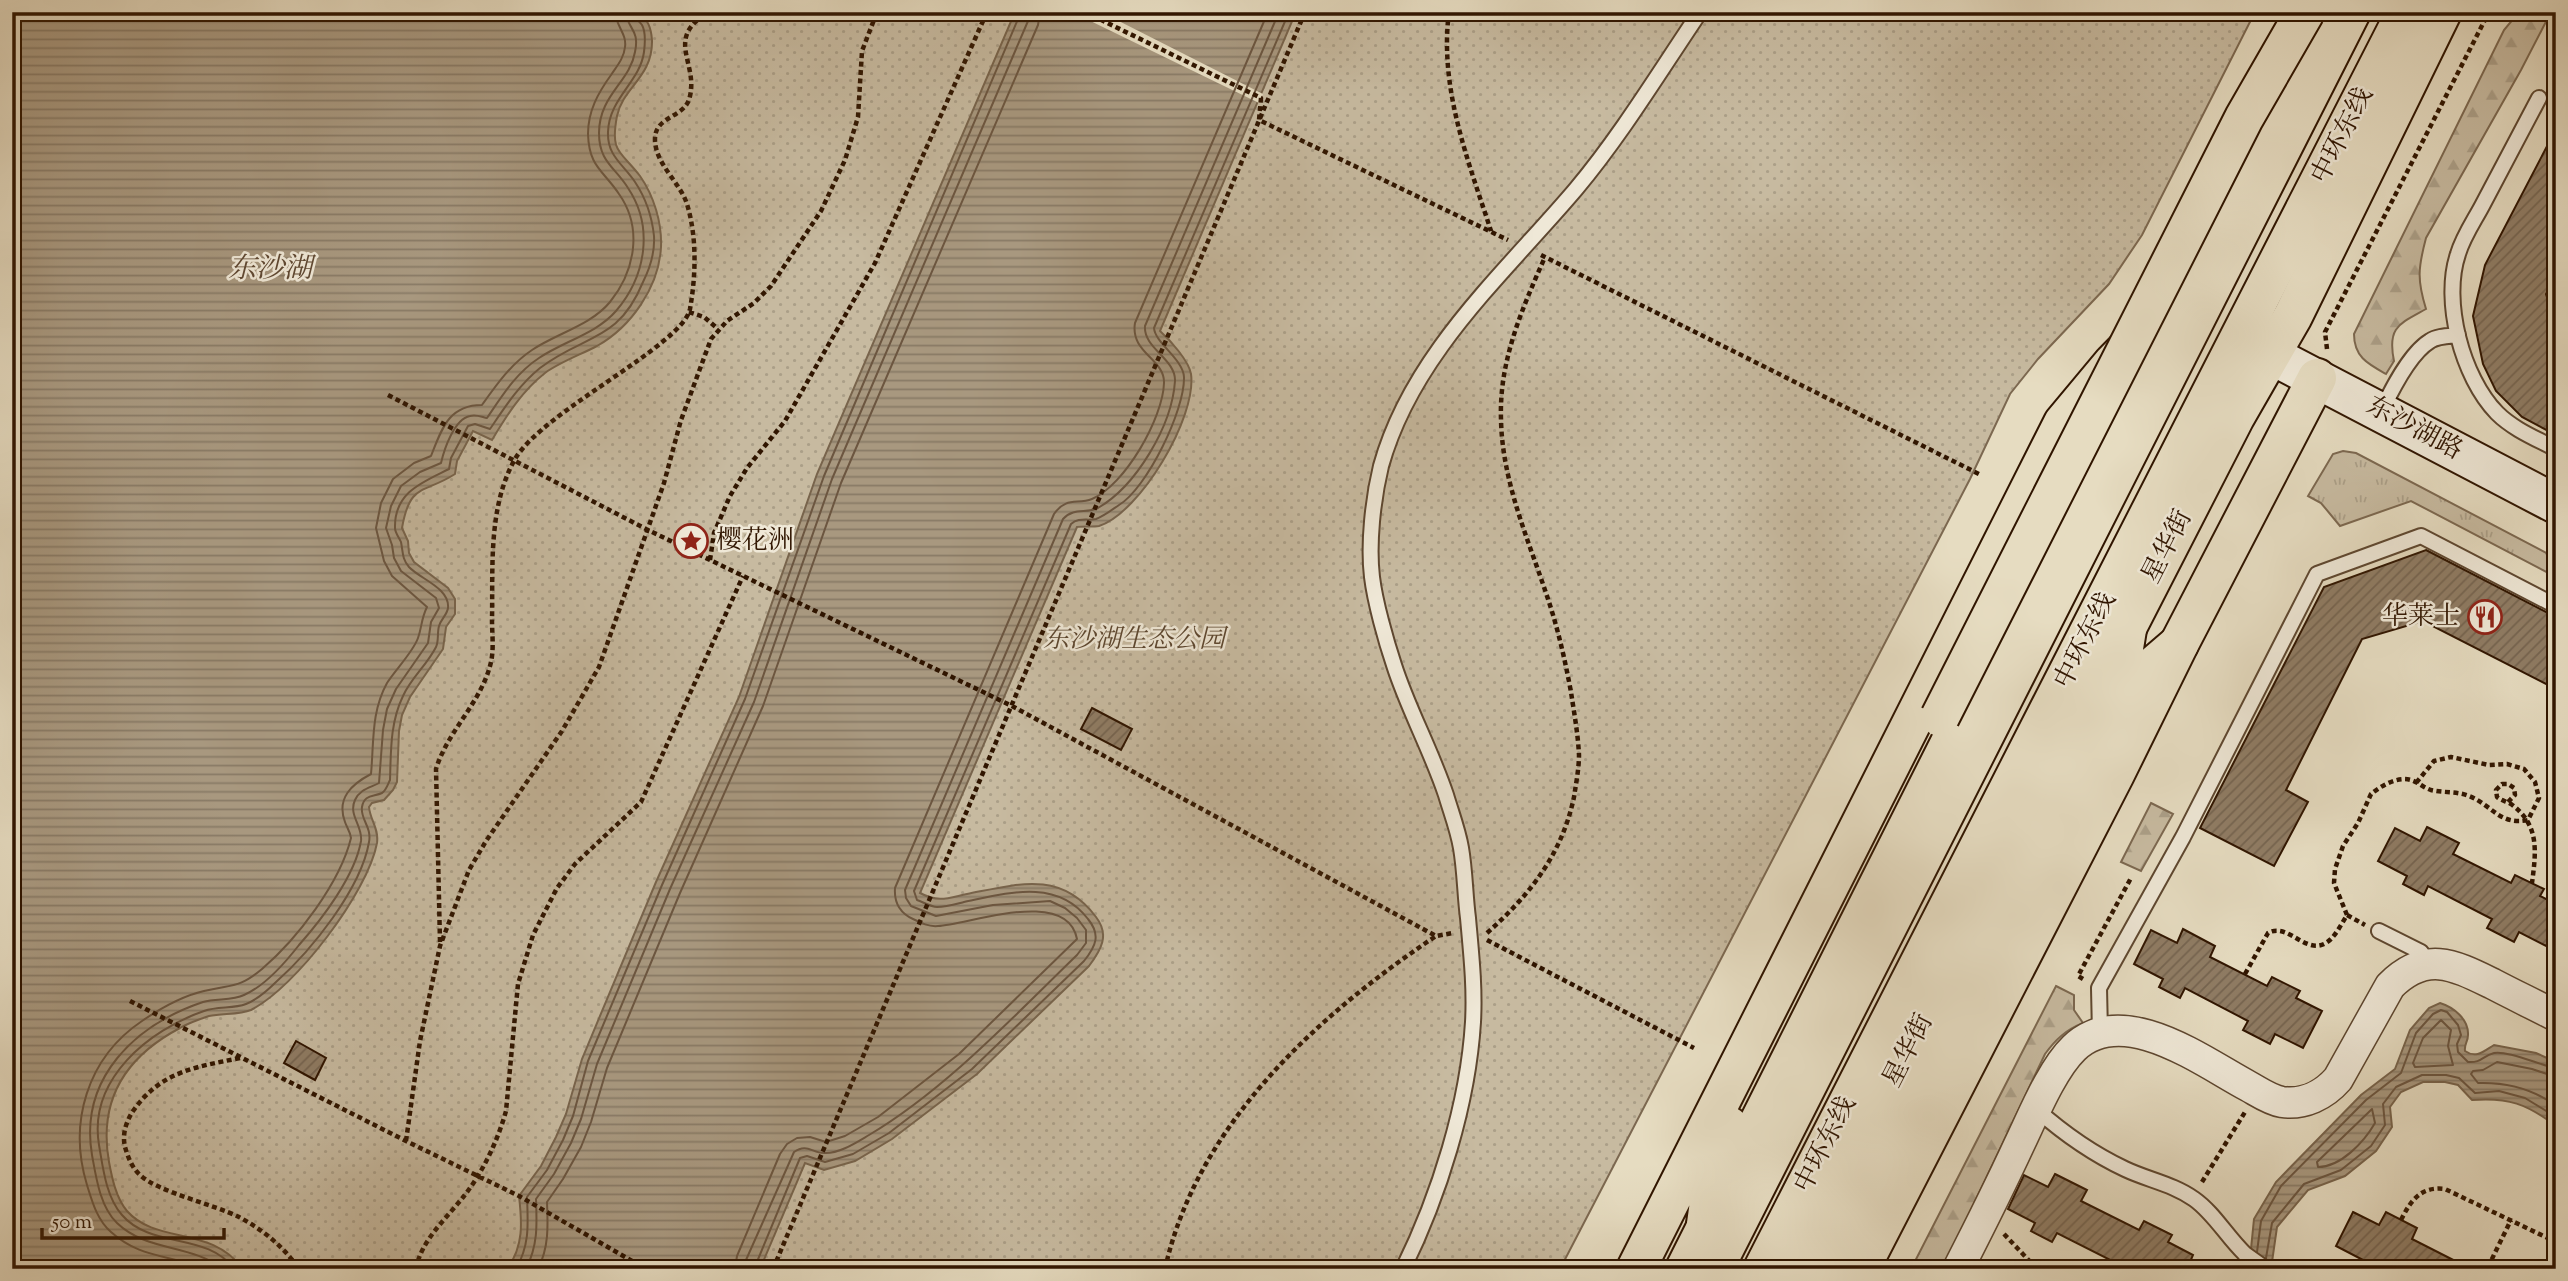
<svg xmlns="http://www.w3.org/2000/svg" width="2568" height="1281" viewBox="0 0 2568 1281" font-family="'Sorts Mill Goudy','Noto Serif SC',serif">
  <defs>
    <pattern id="grass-tufts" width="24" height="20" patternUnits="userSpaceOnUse" patternTransform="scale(1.75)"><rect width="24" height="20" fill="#c7baa0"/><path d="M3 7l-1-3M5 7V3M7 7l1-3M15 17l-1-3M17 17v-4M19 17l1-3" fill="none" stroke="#ab9f88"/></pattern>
    <pattern id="forest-firs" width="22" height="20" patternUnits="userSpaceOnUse" patternTransform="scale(1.75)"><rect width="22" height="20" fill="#c7baa0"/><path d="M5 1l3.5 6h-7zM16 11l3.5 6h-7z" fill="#ab9f88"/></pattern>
    <pattern id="park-dots" width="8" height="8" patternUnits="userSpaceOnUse" patternTransform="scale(1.75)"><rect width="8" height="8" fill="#c7baa0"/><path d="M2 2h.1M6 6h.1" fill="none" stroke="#ab9f88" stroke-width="1.8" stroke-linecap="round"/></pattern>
    <pattern id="water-rules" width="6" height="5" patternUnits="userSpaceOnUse" patternTransform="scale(1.75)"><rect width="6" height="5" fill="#a8987f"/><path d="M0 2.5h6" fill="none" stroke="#897b66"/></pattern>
    <pattern id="building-hatch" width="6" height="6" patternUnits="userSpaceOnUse" patternTransform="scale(1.75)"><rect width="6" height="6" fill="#8f7c64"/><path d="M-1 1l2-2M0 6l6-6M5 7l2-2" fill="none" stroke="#756450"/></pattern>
  </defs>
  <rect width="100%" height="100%" fill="#e6dcc1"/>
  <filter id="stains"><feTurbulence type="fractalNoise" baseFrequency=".00286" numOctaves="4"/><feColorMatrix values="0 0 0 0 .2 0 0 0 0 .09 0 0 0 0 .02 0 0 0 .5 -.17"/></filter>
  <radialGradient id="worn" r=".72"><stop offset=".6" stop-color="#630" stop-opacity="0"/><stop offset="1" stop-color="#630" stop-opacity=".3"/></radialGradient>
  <path fill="url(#grass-tufts)" stroke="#7c6850" stroke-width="2" d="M2343,451L2356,453L2556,558V577L2411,501L2340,526L2321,503L2308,496L2333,454Z"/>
  <path fill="url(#forest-firs)" stroke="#7c6850" stroke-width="2" d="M2519,12H2551L2521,70L2426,238C2418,268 2417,280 2426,309C2399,324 2387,327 2394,361L2386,374C2368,364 2354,357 2354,334L2504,30Z
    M2151,803L2173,814L2141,871L2121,862Z
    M2056,986L2074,995V1010L2083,1023C2066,1030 2056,1039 2045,1054L1943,1269H1911Z"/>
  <path fill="url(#park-dots)" stroke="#7c6850" stroke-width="2" d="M12,12H2255L2142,235L2109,284L2038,359L2010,394L1970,479L1560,1269H12Z"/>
  <path fill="url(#water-rules)" stroke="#78644c" stroke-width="2" d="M12,12H638C648,20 651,27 652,40C653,77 623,87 617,116C610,153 620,150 640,176C654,196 662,223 661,247C659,287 631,327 597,346C580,355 560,362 545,373C522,391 507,415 492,440L473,431L457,461L455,474C424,494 410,482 402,528L408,541L409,553L414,562L448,588L455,599V614L446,627L443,649L410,697L402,715L399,731L397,782L393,790L384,800L372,803L369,807C370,820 379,828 377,843C368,892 296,987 251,1010C239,1015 222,1013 209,1016C200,1019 188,1023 180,1028C125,1057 98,1100 109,1162C112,1178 116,1198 127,1211C157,1245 211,1225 243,1269H12Z
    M1015,12H1296L1160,331C1170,340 1189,361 1191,374C1197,417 1140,513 1099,526C1093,527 1083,526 1077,527L920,893C939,903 948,898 967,894C1018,884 1061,870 1096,917C1110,935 1101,950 1089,966L977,1074L892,1139L855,1161L824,1170L805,1163L760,1269H507C524,1246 522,1222 519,1196L541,1166L556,1137L566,1114L582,1059L656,882L739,697L817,474Z
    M2440,1003C2453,1007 2469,1019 2468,1035C2468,1042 2464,1044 2465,1051C2476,1059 2484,1051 2494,1045L2536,1053L2556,1062V1126C2527,1104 2508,1097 2472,1100L2458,1085L2445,1082H2423L2401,1092L2390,1107L2392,1127L2376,1151L2345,1176L2308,1190L2277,1227L2271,1269H2249L2254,1219L2276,1182L2361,1095L2395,1069L2410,1030L2429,1008Z"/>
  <path fill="#e6dcc1" d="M1072,12H1101L1263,94L1259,103Z"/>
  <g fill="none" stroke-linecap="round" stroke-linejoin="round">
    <path stroke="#6c5640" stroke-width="2" d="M2441,1020L2451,1030L2448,1046L2453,1065L2415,1067L2413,1063L2423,1038Z
      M2556,1077L2532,1069L2497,1062L2483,1070L2473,1071L2471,1074L2478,1083C2507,1082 2532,1088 2556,1106
      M2372,1109L2375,1123C2364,1142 2341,1167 2318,1167L2317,1162Z
      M2257,1252L2261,1221L2281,1186L2366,1100L2401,1073L2416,1033L2433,1014L2441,1010L2447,1012L2458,1025L2461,1035L2457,1044L2458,1052L2468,1062C2482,1063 2482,1056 2494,1053C2507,1050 2542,1066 2556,1068
      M2266,1258L2272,1223L2304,1184L2341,1170L2371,1146L2385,1125L2383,1104L2396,1087L2422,1075H2446L2459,1078L2475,1093L2499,1091L2525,1098L2556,1117
      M204,1269C169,1254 141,1259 111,1232C97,1220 92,1201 87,1185C68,1123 87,1058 142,1021C161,1008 182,996 204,991C232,984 238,989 262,969C297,939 340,883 351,838C350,831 347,828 345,822C336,798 352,784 371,774C374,742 371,712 387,683C396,669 413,652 418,638C422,627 421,619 427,607L392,576L384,561L376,528L381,503L393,479L414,463L431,456C442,428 449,405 482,405C497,384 511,364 532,350C557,333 590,326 610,302C635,271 643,228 619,194C603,170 589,167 588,134C588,111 598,93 611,75C617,66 624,58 625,47C627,34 616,26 615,12
      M223,1269C191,1244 147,1252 117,1223C100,1207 96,1177 92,1155C79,1078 135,1025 203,1002C216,998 232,1001 244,995C265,986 285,963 299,945C322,919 355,876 361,841C363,826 348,815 355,800C360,789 370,788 379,783L383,730L387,709L396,689L428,643L431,622L439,608L436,598L401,571L394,558L392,545L386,528L391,506L401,486L420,472L441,463C444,450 454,419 470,416C476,414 482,417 487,418C502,396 516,373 539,358C564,341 596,334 616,311C646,276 654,227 628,188C615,167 599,162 599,133C599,95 630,82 635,52C640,29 627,29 626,12
      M234,1269C208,1232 151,1249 122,1215C106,1197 103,1168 99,1145C88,1079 149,1030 204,1011C218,1006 233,1009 246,1004C256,1000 269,989 276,982C311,951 361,889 369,842C372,827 360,819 362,807C364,794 374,797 382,793C386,791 388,784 390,780C391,751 390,723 403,696C411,678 427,665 436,647C439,641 437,633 439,626C441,619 447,615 448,608C450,588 420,579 409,567C402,559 403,552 401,542C399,537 395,533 395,528C394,492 423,482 449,469L451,458L468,426L475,424L490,429C505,407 519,385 540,368C584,334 618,343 643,282C650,268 655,253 654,236C652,217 645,197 635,182C623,164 607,156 608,132C609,98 640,82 644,52C645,44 646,32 642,25C638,20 635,19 634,12
      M516,1269C530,1244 528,1224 527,1197L547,1170L563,1140L573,1116L588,1061L662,885L745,699L824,476L1021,12
      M526,1269C538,1245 537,1225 536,1199L554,1174L571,1143L581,1119L597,1064L670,889L754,702L832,479L1028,21L1030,12
      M538,1269C549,1247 548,1226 547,1202L563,1179L581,1147L591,1122L607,1068L680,893L763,706L841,483L1038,25L1040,12
      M735,1269L737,1256L780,1154L787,1144L797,1138L810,1137L826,1142L845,1136L878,1117L959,1054L1077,939C1067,887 971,924 938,926C929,927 921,923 913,919C900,913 894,902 895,888L1054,514C1067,496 1077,505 1092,499C1125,485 1163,418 1164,383C1165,359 1130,353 1135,323L1268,12
      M745,1269L746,1260L794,1152C807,1143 812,1153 824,1153C839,1154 857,1142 869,1135C945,1090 1014,1016 1077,955L1086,943V930L1077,918L1065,908L1050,901L993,905L936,916L911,906L906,898L905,890L1063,519C1074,507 1086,514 1098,508C1136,486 1172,426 1175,381C1176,359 1143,348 1145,326L1279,12
      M754,1269L800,1158L807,1156L825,1162L853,1154L889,1133L972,1069L1084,961C1096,946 1101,935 1088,919C1057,878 1007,893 964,902C956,904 946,907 937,907C931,907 923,902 917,900L914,891L1071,524C1079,517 1087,521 1096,519C1104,516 1113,509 1119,505C1147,488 1185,410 1184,377C1183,359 1155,343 1154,328L1289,12"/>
  </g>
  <path fill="url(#building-hatch)" stroke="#301500" stroke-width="2" d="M2556,129V276L2546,294L2556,325V435L2522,417L2496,391L2483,364L2473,316L2485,265Z
    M2426,550L2556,617V689L2423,621L2362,639L2286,790L2308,802L2274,866L2200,828L2324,587Z
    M1092,708L1132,729L1121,750L1081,729Z
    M2427,827L2459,843L2453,854L2511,883L2515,875L2544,889L2540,896L2556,904V928L2546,946L2519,932L2514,942L2487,928L2492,919L2428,886L2424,895L2403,884L2407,876L2378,861L2395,828L2420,841Z
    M2183,929L2215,946L2210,957L2267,986L2272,977L2300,991L2296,998L2322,1011L2303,1048L2275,1034L2270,1044L2243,1030L2248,1021L2185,988L2180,998L2159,987L2163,979L2134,964L2151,930L2177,943Z
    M296,1041L326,1058L315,1080L284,1063Z
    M2055,1174L2087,1190L2081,1201L2139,1230L2144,1221L2172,1235L2168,1242L2193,1255L2187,1269H2128L2057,1233L2052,1242L2031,1231L2035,1223L2008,1209L2024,1175L2048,1187Z
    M2353,1212L2379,1225L2386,1212L2417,1228L2412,1239L2471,1269H2361L2365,1261L2336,1246Z"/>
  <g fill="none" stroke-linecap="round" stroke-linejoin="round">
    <g stroke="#5e4730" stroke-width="18">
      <path id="service" d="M2539,98C2520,134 2501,170 2482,206C2474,221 2463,237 2458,254C2442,301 2462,377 2497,413C2513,429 2535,438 2556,449
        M2382,410C2392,389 2410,353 2430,341C2437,336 2449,336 2458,335
        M2379,931L2421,952L2428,964
        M2100,1033L2099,988L2183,837L2317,574L2421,536L2556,606
        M2036,1109C2062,1132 2093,1154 2125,1169C2148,1180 2173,1184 2194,1199C2214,1213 2227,1237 2245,1254
        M1403,1269C1439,1196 1468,1104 1473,1022C1475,987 1471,952 1468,918C1465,895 1465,871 1461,848C1458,830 1451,812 1446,795C1431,750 1408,709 1394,665C1386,641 1375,602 1372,577C1368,544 1373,499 1381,466C1412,354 1504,274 1576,189C1622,134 1660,71 1700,12"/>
    </g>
    <g stroke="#5e4730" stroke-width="33">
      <path id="minor" d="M1958,1269C1979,1228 2000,1186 2019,1145C2033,1116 2052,1069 2074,1048C2123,1001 2203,1062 2248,1086C2259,1092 2270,1100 2282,1102C2304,1105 2324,1095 2338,1079L2390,986C2426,950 2454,965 2493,984C2514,995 2535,1005 2556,1016"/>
    </g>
    <g stroke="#301500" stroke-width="42">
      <path id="secondary" d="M2271,355L2556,504"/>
    </g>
    <g stroke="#301500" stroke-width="42">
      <path id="primary" d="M1685,1269L2171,304L2324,12
        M1798,1269L2235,417L2293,316L2442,12
        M1860,1269L2115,774L2179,644L2317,378"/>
    </g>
    <g stroke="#301500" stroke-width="42">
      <path id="trunk" d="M2116,698L2179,644
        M1705,1231L1716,1152L1729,1126
        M1636,1269L2063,423L2113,363L2171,304
        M1714,1269L2351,12
        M1763,1269L2406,12
        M1826,1269L2116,698L2128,623"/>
    </g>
    <path stroke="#301500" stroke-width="4.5" stroke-dasharray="5 3.5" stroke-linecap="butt" d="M1085,12L1261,98L1259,120L1508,240
      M1449,12C1439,88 1468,160 1491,231
      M1541,255L1979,474
      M689,312L704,317L718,329
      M2327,349L2325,332L2489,12
      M388,395L646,529L1012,706L1436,936L1453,933
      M710,560L714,533L730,496L747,468L785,421L875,263L987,12
      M2508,802L2515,795L2514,788L2508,784H2502L2496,790L2497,797C2502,801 2506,801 2511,804C2540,825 2536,852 2532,883
      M2347,915L2334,883L2335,869L2343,846L2358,823L2371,794C2381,786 2397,776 2411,780C2418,782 2424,788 2431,790C2443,793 2457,791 2469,796C2492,805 2500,826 2528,820L2539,798L2535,782L2524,769L2507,764L2489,765L2451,757L2434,761L2416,783
      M1487,933C1530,895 1562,854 1574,797C1576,784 1579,768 1579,755C1578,734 1574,712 1571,692C1565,660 1558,629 1548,599C1529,541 1502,482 1501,419C1499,361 1522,309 1545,257
      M1487,940L1694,1048
      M440,942L436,769C448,730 482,702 491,662C494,649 492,633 492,620C493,567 488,507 515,459C543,411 682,346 690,309C696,275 697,237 687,204C680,182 654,163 655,138C656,115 686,118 690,96C698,62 664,38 709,12
      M2245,974L2268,933C2290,921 2308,961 2331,939C2337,933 2342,923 2347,915L2365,925
      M2083,979L2078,976L2131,878
      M130,1001L406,1141L519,1196L646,1269
      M240,1058C196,1067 161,1071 133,1111C126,1122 122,1134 125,1147C128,1157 132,1168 140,1175C158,1192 213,1204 239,1217C263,1230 283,1246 299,1269
      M406,1141L420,1041L440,946L469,870L486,841L562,731L599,667L664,483L681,420L711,339L727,321L754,303L771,286L821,211L845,160L858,117L862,51L877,12
      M2202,1182L2245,1112
      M2401,1220C2411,1200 2421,1186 2445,1189L2556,1242
      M2004,1234L2037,1269
      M2488,1267L2511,1220
      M416,1269C421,1240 447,1218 464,1196C483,1172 498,1140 506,1111L518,984L533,935L557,888L575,864L641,802L743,576
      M773,1269L1305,12
      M1165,1269C1197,1124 1318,1015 1436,936"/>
    <use href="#service" stroke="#efe8d7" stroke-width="14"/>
    <use href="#minor" stroke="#efe8d7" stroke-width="30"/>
    <use href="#secondary" stroke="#efe8d7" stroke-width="38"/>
    <use href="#primary" stroke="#e6dcc1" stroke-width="38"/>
    <use href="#trunk" stroke="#e6dcc1" stroke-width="38"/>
    <g stroke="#5e4730" stroke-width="18" stroke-linecap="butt">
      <path id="service-bridge" d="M2245,1254L2266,1269"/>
    </g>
    <g stroke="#301500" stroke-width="42" stroke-linecap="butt">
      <path id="trunk-bridge" d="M1940,717L2244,118L2305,12"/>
    </g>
    <use href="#service-bridge" stroke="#efe8d7" stroke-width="14"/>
    <use href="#trunk-bridge" stroke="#e6dcc1" stroke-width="38"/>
  </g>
  <defs>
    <g id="sight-ring" transform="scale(1.75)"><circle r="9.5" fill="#efe8d7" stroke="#8f2418" stroke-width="1.5"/><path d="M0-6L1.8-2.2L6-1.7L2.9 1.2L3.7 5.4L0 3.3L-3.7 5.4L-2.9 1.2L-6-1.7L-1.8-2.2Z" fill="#8f2418"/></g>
    <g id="restaurant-ring" transform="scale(1.75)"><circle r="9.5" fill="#efe8d7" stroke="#8f2418" stroke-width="1.5"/><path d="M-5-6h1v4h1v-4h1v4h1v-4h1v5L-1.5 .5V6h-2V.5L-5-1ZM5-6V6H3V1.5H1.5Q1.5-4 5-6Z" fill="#8f2418"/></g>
  </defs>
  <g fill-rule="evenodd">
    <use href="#sight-ring" x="691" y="541"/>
    <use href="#restaurant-ring" x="2485" y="617"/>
  </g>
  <g text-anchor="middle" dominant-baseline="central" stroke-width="5" stroke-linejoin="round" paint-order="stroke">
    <g font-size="26" fill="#301500" stroke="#efe8d7">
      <text transform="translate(2343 136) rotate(-63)">中环东线</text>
      <text transform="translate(2414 429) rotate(28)">东沙湖路</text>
      <text transform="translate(2168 547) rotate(-63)">星华街</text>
      <text transform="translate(2086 641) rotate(-63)">中环东线</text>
      <text transform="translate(1909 1051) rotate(-63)">星华街</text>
      <text transform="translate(1826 1145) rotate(-63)">中环东线</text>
    </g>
    <g font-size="26" fill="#301500" stroke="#efe8d7" text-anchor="start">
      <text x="716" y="541">樱花洲</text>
      <text x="2460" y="617" text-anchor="end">华莱士</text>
    </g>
    <g font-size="26" font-style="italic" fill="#5d4730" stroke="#efe8d7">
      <text x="1134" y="640">东沙湖生态公园</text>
    </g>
    <g font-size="28" font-style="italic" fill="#604933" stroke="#efe8d7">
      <text x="270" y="270">东沙湖</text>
    </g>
  </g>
  <rect width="2568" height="1281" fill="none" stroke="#e6dcc1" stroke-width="42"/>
  <rect x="14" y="14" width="2540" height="1253" fill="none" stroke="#301500" stroke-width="3.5"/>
  <rect x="21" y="21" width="2526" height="1239" fill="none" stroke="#301500" stroke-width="2"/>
  <path d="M42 1228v10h182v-10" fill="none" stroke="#301500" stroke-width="3.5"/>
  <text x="52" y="1228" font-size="21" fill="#301500" stroke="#efe8d7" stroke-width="5" paint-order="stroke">50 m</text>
  <rect width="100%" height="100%" filter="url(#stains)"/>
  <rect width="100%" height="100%" fill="url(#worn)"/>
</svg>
